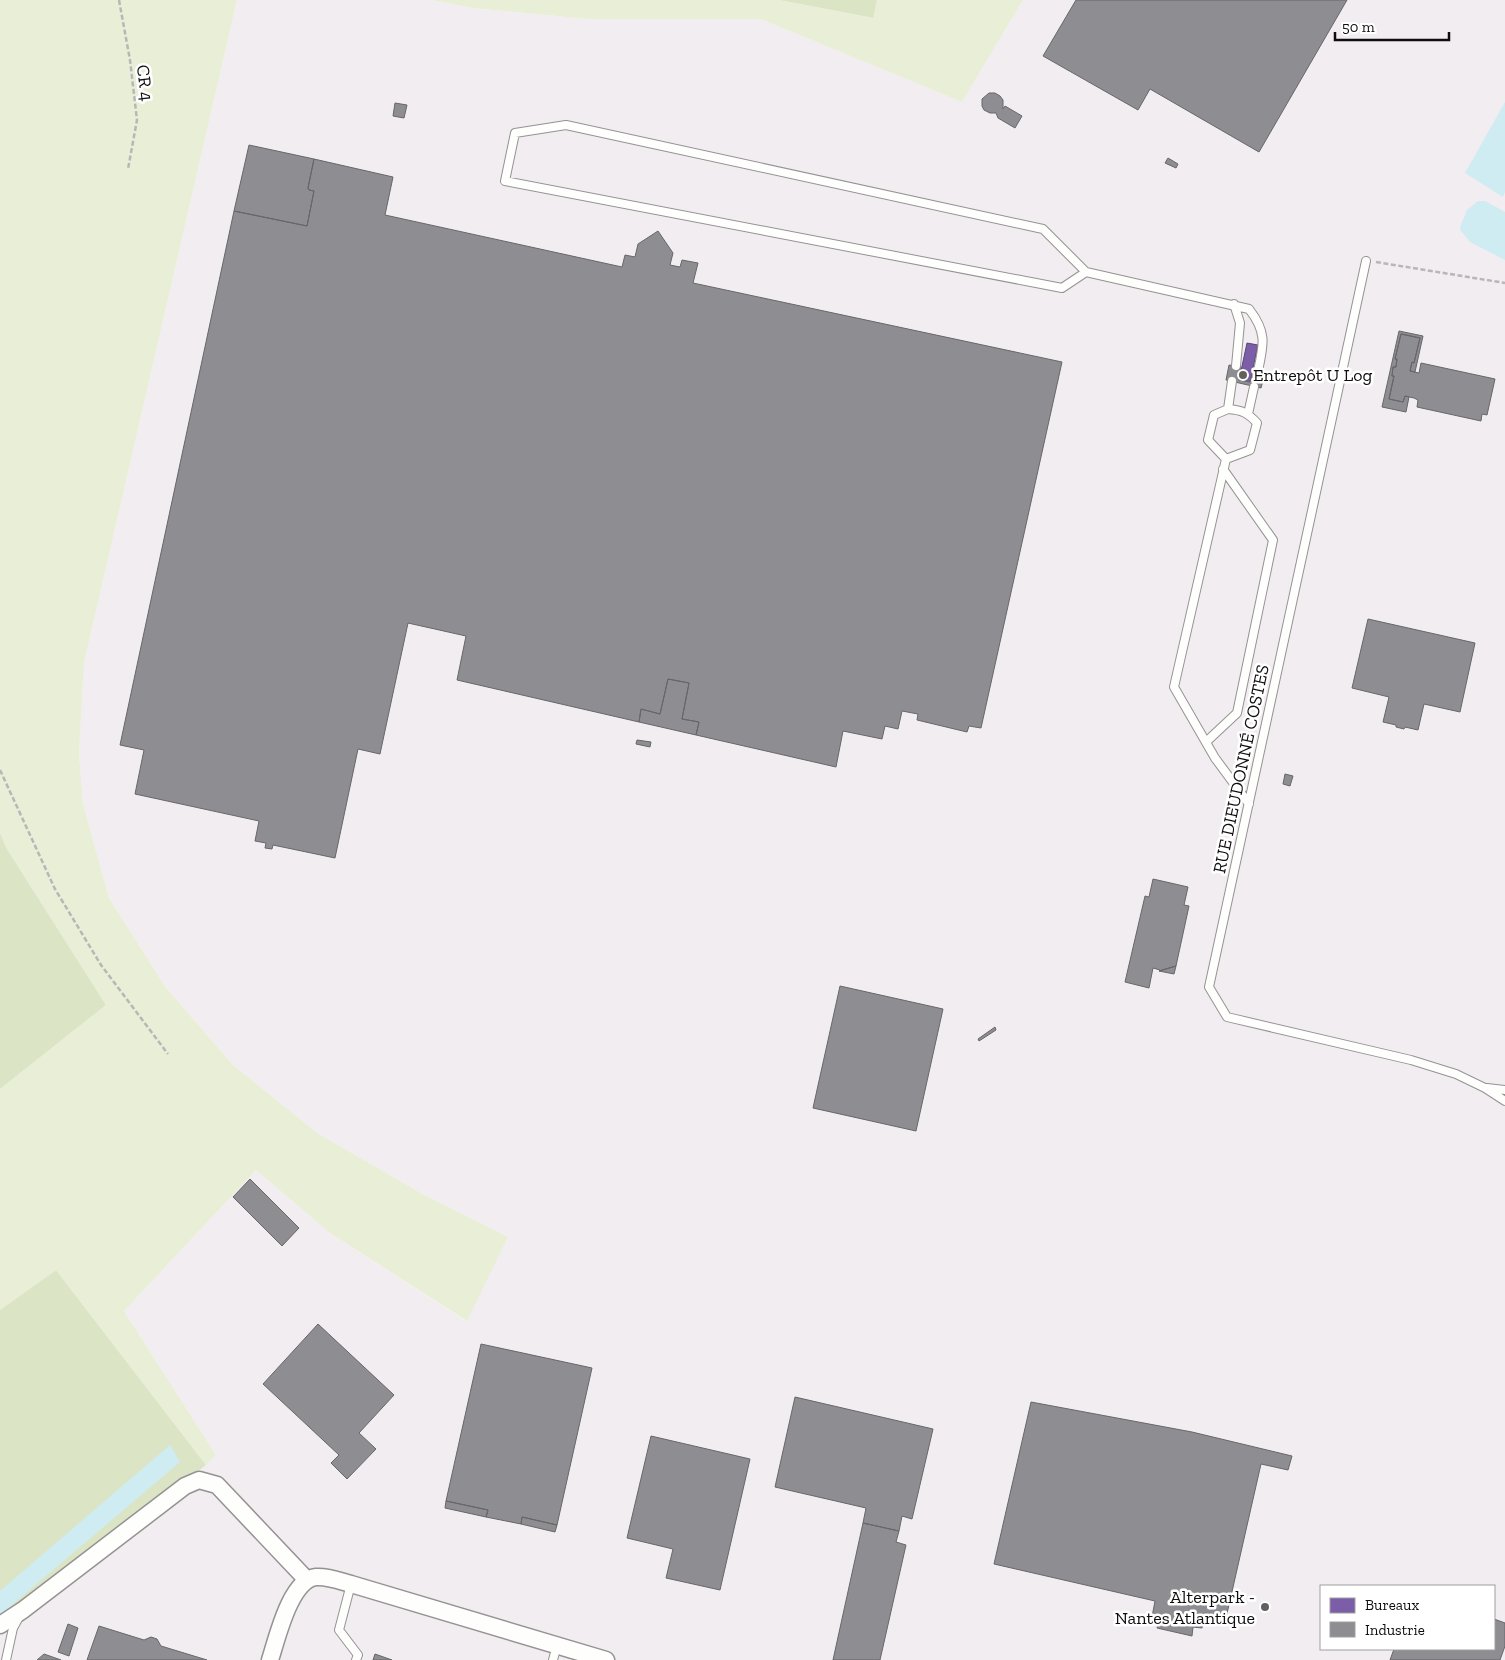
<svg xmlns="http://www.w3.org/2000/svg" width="1505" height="1660" viewBox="0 0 1505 1660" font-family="'Zilla Slab',serif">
  <rect width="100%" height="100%" fill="#fbf8f4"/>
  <path fill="#f2edf0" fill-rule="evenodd" d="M237,0H432L473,8L588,19H761L962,102L1023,0H1505V1660H0V1621L17,1611L206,1465L216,1455L124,1311L256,1170L330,1233L466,1321L508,1237L426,1196L317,1133L233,1065L166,988L109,898L83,804L79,753L84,663ZM1321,1586H1494V1649H1321Z"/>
  <path fill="#e9eed6" d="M0,0H237L84,663L79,753L83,804L109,898L166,988L233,1065L317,1133L426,1196L508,1237L467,1321L330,1233L256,1170L124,1311L216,1455L206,1465L56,1270L0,1310V1089L106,1005L7,849L0,833Z
    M432,0H779L872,18L877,0H1023L962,102L761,19H588L473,8Z"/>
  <path fill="#dbe5c5" d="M779,0H877L873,18Z
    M0,833L7,849L106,1005L0,1089Z
    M56,1270L206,1465L17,1611L0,1621V1310Z"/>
  <path fill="#ceecf2" d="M1505,102V192L1503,197L1465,173Z
    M1478,201H1485L1505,212V260L1470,242L1461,231L1460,227L1467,210Z
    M170,1445L180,1462L0,1615V1591Z"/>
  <path fill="#7b5ea7" stroke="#5a4679" d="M1247,343L1258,345L1250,382L1239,380Z"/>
  <path fill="#8d8d92" stroke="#67676a" d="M1076,0H1347L1259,152L1150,89L1138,110L1043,56Z
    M989,93H995L1000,96L1003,100V109L1005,106L1022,116L1015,128L998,118L996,113H990L984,110L982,106V99Z
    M395,103L407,105L404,118L393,116Z
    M249,145L314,159L308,188L309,190L314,191L307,226L234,211Z
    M1168,158L1178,164L1176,168L1165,163Z
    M314,159L393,177L385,215L622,267L625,255L635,257L638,244L658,231L673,253L670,265L680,267L682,260L698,263L693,283L1062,362L981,728L969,726L967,732L917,720L918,714L902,711L898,729L885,726L882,739L843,731L836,767L696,735L699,722L682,719L689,683L668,679L660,714L641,709L639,722L457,680L466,636L408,623L380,754L358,749L335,858L273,845L272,849L265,848L266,843L255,841L259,821L135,794L144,750L120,745L234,211L307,226L314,191L309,190L308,188Z
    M1399,331L1423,336L1415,372L1410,371L1412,362L1414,363L1420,338L1401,334L1395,359H1397L1396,367H1393L1392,376H1394L1389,399L1403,402L1405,396L1409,397L1406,412L1382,407Z
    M1401,334L1420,338L1414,363L1412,362L1410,371L1419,373L1421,363L1495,379L1487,415L1482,414L1481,421L1417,407L1418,400L1414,398L1405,396L1403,402L1389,399L1394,376H1392L1393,367H1396L1397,359H1395Z
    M1229,365L1241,367L1239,380L1250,382L1253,370L1265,373L1261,388L1226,380Z
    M1368,619L1475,643L1460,712L1424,704L1418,730L1405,727L1404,729L1396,727V725L1383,722L1389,697L1352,688Z
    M668,679L689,683L682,719L699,722L696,735L639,722L641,709L660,714Z
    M637,740L651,742L650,747L636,744Z
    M1285,774L1293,776L1290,786L1283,784Z
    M1153,879L1188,887L1184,905L1189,906L1176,966L1159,971L1160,970L1153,968L1149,988L1125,982L1145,896L1149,897Z
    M1176,966L1174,974L1159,971Z
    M840,986L943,1009L916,1131L813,1108Z
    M995,1027L996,1030L979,1041L978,1039Z
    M250,1179L299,1228L282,1246L233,1197Z
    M318,1324L394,1395L359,1433L376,1449L347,1479L331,1463L339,1455L263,1384Z
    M481,1344L592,1368L557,1525L522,1517L521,1524L486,1517L488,1510L446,1501Z
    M795,1397L933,1429L912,1519L902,1516L899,1531L863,1523L866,1508L775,1487Z
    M1031,1402L1192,1432L1292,1456L1288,1470L1261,1464L1226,1618L1205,1613L1202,1628L1193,1627L1192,1636L1157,1628L1159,1619L1152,1617L1155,1601L994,1564Z
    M651,1436L750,1459L720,1590L666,1578L673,1549L627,1538Z
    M446,1501L488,1510L486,1517L445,1508Z
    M522,1517L557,1525L555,1532L521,1524Z
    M863,1523L899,1531L896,1542L906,1545L880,1660H833Z
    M1494,1619L1505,1623V1646L1500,1660H1390L1394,1649H1494Z
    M68,1624L78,1628L69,1656L58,1652Z
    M99,1626L144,1640L151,1637L157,1639L161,1646L207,1660H87Z
    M44,1654L61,1660H37Z
    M375,1654L392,1660H373Z"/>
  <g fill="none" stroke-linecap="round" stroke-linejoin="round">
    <g stroke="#959392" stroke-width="10">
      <path id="lane" d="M1366,261L1209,987L1227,1017L1411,1060L1456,1074L1485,1088L1505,1101
        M1086,272L1062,288L505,181L515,133L566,125L1043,229L1086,272L1249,309C1267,332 1264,344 1258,371
        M1234,304L1240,323L1236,366
        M1228,409C1242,410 1248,413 1257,423L1250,450L1226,459L1208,440L1214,415Z
        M1228,409L1232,381
        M1248,414L1254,387
        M1226,459L1174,687L1215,758L1249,804
        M1206,742L1237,713L1273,540L1223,469
        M1487,1088L1505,1090
        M351,1584L339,1630L358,1655L356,1660
        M6,1660L13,1628L19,1617
        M553,1660L557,1645"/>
    </g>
    <g stroke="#959392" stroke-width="19">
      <path id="street" d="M0,1625L23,1610L185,1486L199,1480L217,1485L307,1580
        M270,1660C277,1639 290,1580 316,1577C328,1576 340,1581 351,1584L606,1660"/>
    </g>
    <path stroke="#b8b7b7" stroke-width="2.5" stroke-dasharray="5 2.5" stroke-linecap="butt" d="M119,0L130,60L137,120L128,169
      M1376,262L1505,283
      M0,770L55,889L101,965L168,1054"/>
    <use href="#lane" stroke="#fefefd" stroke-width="8"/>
    <use href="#street" stroke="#fefefd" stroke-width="16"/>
  </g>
  <g fill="#61605e" stroke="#fff" stroke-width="2">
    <circle cx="1243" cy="375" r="5"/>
    <circle cx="1265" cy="1607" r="5"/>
  </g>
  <g text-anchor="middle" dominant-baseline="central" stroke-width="5" stroke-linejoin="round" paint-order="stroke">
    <g font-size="18" fill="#0e0e0e" stroke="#fff">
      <text transform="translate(145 83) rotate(83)">CR 4</text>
      <text transform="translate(1241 769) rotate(-78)">RUE DIEUDONNÉ COSTES</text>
    </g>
    <g font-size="18" fill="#0e0e0e" stroke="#fff" text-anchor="start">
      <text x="1253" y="375">Entrepôt U Log</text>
      <text x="1255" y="1597" text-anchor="end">Alterpark -<tspan x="1255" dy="21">Nantes Atlantique</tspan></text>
    </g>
  </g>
  <rect x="1320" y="1585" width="175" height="65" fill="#ffffff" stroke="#9f9f9f"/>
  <rect x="1330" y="1598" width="25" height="15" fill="#7b5ea7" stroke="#9f9f9f"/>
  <text x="1365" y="1610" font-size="15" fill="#0e0e0e">Bureaux</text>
  <rect x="1330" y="1622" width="25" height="15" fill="#8d8d92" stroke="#9f9f9f"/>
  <text x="1365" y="1635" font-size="15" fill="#0e0e0e">Industrie</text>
  <path d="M1335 32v8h114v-8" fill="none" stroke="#0e0e0e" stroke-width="2.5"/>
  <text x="1342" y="32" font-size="15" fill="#0e0e0e" stroke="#ffffff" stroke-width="4" paint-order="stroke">50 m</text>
</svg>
